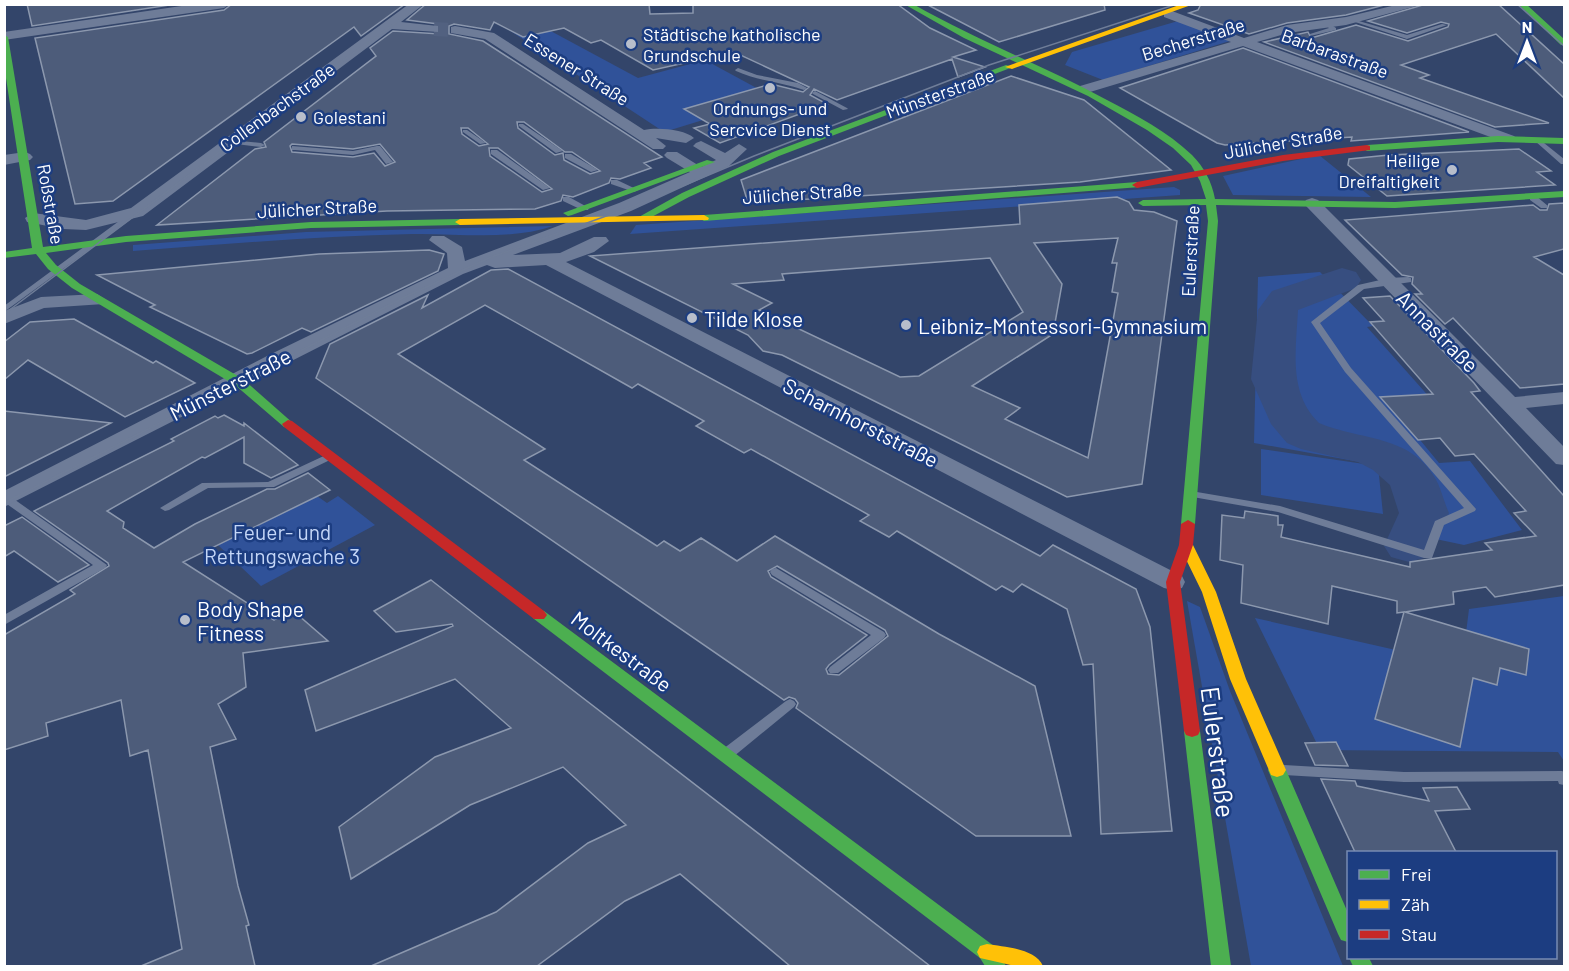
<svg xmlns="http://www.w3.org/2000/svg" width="1569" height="971" viewBox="0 0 1569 971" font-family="Barlow,sans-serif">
  <rect width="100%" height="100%" fill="#33456a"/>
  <path fill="#305299" d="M1178,21L1233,40L1103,80L1065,65L1072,52Z
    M534,22L638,78L705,60L775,98L664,132L509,30L517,25Z
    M1319,155L1371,197L1233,195L1223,176Z
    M1174,187L1180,190V195L630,234L636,225Z
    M553,226C509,241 458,233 412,234C319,236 226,244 133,251V245L306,232Z
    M1320,272L1373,326L1367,327L1440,409L1398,413L1439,463L1470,461L1522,530L1464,545L1412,534L1408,480L1388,467L1254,443L1258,277Z
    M1261,449L1378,466L1383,514L1261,495Z
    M317,496L327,503L338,496L375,525L261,586L218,545Z
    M1564,596V761L1558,752L1320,750L1255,618L1462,665L1469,609Z
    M1187,601L1200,607L1230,691L1343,966H1251Z"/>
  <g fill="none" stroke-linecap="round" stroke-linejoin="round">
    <path fill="#374e80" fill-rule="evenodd" d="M1342,268L1356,272L1361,280L1356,288L1298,310C1296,350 1288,393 1319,423C1359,440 1411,435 1435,478C1441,488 1444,502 1449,513L1427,557L1409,562L1391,557L1384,546L1399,513L1390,485L1373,470L1358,462L1301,449L1287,443L1271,424L1251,379L1258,310L1272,291Z"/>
  </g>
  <path fill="#4d5c7a" stroke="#8c98ae" stroke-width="1.5" fill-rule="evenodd" d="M27,4H176L32,26Z
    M232,4H405L361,36L354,27L113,201L75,204L35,38L224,10Z
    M426,4H649L650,14L693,13V4H897L930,28L976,50L953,57L985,67L958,77L952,59L837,100L814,89L810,95L827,104L720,143L694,128L710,124L684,109L771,84L803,92L809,87L734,52L653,70L601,40L591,43L564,28L523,37L494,22L490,30L454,24L449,26V34L483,41L662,157L644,163L651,168L620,179L611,178L609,183L573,197L563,195L561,201L535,209L387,211L157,225L255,149L266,147L264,142L376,56L370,48L393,31L440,34L438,24L407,20ZM517,122H524L565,152H572L600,171L590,174L564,160L563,153L555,155L518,128ZM461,128H468L488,144L479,146L462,134ZM292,144L353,149L380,144L395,162L385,166L374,153L353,157L292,152L290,146ZM489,148H498L552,189L542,192L490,156Z
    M926,4H1104L1105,10L999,42Z
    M1201,4H1388L1346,15L1287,23L1249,34L1189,13L1198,10Z
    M1426,4H1498L1564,64V98L1496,34L1401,65L1429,75L1420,78L1549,123L1495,127L1264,42L1308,32L1311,38L1356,25L1408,41L1448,27L1449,24L1441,22L1407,33L1368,21Z
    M1243,48L1469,132L1351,141L1352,137L1225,145L1217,143L1120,88Z
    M1011,76L1084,100L1171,170L1080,182L748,203L741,180Z
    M1519,149L1551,171L1537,172L1555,185L1387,196L1348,165L1349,159L1389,155Z
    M1117,197L1129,202L1134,210L1154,212L1177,221L1142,484L1067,497L782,355L763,351L748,335L590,256L1020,224L1019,205ZM1118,238L1112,263H1117L1112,292L1118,293L1088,458L1005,419L1020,408L972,386L1053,334L1062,284L1034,243ZM990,258L1023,312L919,376L900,377L759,310L772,303L733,284L784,280L782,274Z
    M1564,203V249L1534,257L1564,275V384L1520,388L1453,318L1445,324L1415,294H1422L1412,284L1413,277L1402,275L1345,220L1533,205L1540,210H1547L1549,204Z
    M429,250L444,254L438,271L311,332L302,328L252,353L247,354L150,307L155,305L97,275L319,254Z
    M508,269L1040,556L1053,545L1136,589L1150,627L1172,831L1101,834L1093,664L1083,665L1067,609L1022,584L1013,592L1002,586L996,590L897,531L889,537L860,521L869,515L751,449L744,453L696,426L704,421L638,384L632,388L485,305L398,354L545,449L524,460L657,546L664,541L680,551L701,538L737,561L775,536L939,634L1035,686L1071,836H976L796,708L798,703L795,699L789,697L784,700L316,378L330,344L428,295L422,308L491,270ZM777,566L885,630L888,636L839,675L828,674L826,669L829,665L867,635L771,577L768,571Z
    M1390,296L1474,383L1480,391L1471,392L1564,496V585L1495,597L1486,587L1453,592L1454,604L1405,612L1529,649L1526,675L1500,668L1497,685L1473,678L1460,747L1375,719L1404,612L1397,613V601L1332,586L1328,624L1241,603L1243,565L1220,560L1222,515L1244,518L1245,511L1278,516V525H1283L1281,537L1410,567V562L1492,550L1485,543L1536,536L1514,513L1526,511L1474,454L1455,456L1440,438L1418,440L1380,397L1433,394L1370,322L1384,321L1363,298Z
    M74,319L153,363L156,361L195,383L125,417L28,360L4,380V342L30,322Z
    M4,411L111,423L4,477Z
    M224,415L244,426V423L298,465L271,478L244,463V437L205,458L202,457L107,511L124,522L123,528L154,548L195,524L267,489H275L308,473L330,490L183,562L274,620L291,609L328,641L243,653L246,687L218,704L236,739L210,747L238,886L249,925L246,926L255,966H141L182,949L148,750L130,756L121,700L46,723L48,736L4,750V635L75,594L70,590L109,566L108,563L34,511L174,441L171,439L215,416L218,418Z
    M22,517L89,565L58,582L14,551L4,557V526Z
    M431,580L482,620L930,966H790L680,874L625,901L537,966H371L496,912L588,843L626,825L563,767L470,805L351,879L339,827L435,757L511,728L455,679L316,731L305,690L453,626L452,624L396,632L374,611Z
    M1336,742L1348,766L1315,765L1305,743Z
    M1321,779L1355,781L1357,786L1429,801L1423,788L1457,787L1470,809L1435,811L1456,852H1355Z"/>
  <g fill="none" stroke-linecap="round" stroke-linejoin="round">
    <path stroke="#526180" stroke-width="14" stroke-dasharray="14 7" stroke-linecap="butt" d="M434,29L455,30"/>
    <path fill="#6e7c98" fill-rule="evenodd" d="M1352,19L1407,35L1442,24L1447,25L1407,39L1352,21Z
      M1327,22L1336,28V30L1310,36V34L1329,28L1324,24Z
      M738,68L757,75L798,83L807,88L804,90C782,82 758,81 736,71L735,70Z
      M815,91L847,108L848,109L843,110L813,94L812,93Z
      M519,124H523L563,151L556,153L519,126Z
      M463,130H467L486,143L480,144L463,132Z
      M1535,139H1539L1564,159V164H1561L1535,141Z
      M230,140L261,143L265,145L261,147L228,143L226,142Z
      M292,146L353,151L377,146H380L393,162L386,164L375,150L353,155L295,150H292Z
      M491,150H497L550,188L543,190L491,154Z
      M565,154H571L598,170L591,172L565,158Z
      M611,180H617L638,190L634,192L611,184Z
      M1530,196H1536L1548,206L1547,208H1541L1530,200Z
      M563,197H569L589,208L588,210H582L563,201Z
      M134,210H140L141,212L4,312V306Z
      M1408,277L1411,278V282L1364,289L1320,323L1351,368L1476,509L1475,511L1444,525L1432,558H1424L1278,512L1187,496L1186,494L1191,491L1280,506L1424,550L1435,521L1464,508L1345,372L1311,322L1358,285L1389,278Z
      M328,454L333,457L332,459L274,487L208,488L169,510L165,511L160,508L202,483L268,482Z
      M4,496L11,497L107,565L105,568L4,625V615L93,565L4,502Z
      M776,568L884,632L886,635L884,638L838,673H830L828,670L830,667L871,635L772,575L770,572L772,569Z
      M790,699L794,701L796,704L794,707L733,757L728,758L723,757L721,753L723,749L786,701Z
      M1284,765L1404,772L1562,771L1564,772V785L1559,784L1558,781L1404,782L1284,775L1279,774L1277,770L1279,766Z"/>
    <path fill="#6e7c98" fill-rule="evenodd" d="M195,4H230L224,8L4,40V32Z
      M409,4H424L401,22L438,26V32L392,29L143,216L86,230L63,229L27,222L25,218L33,213L86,220L131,208Z
      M1400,4H1424L1346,25L1288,33L1257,42L1514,136L1517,139L1514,142H1504L1243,46L1090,92L1085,93L1078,89L1080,86L1231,42L1164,17V11H1172L1244,38L1287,25L1346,17Z
      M455,26L494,33L644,130C656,127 685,129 694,138L686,143L656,138L666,146L663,149H653L485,39L451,33V27Z
      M701,141L725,153L739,144L747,149L729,166L631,211L513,255L560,253L594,237H606L609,241L594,252L566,262L1182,576L1185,582L1182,588L1173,590L1164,588L546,265L495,268L487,265L463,274L4,507V491L269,355L448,268L447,253L429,240L432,236H444L462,247L465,261L619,203L690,172L667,158L664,155L667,152H677L701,167L716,160L693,146L696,143Z
      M25,152L30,154L33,157L30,160L4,165V155Z
      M1312,198L1318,200L1515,397L1564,392V404L1526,408L1564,447V465L1556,464L1306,206L1304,203L1306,200Z
      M97,294L106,300L104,304L44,308L4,324V311L41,297Z"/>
    <path fill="#4caf50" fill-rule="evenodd" d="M904,4H913C976,40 1044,66 1107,100C1136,115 1168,132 1192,155C1204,167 1212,182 1215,199L1395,202L1564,191V197L1395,208L1216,205L1218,221L1195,524L1188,528L1183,527L1181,524L1208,221L1206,205L1143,206L1138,203L1143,200L1206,199L1200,181L1191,165L1173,148L1147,130L1088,96L964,38Z
      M1518,4H1526L1564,39V45H1561Z
      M4,35L8,37L43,247L126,236L311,222L460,219L465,222L460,225L311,228L126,242L46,253L56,265L80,284L243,379L294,424L288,428L284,427L235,385L72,288L48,269L36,254L4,258V252L32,248L4,65Z
      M1006,65L1013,67L779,156L689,197L646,220H638L637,218L682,193L773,152Z
      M1498,136L1564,138V144L1498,142L1367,151L1362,148L1367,145Z
      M707,160L715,162L572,215L568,216L563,213Z
      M1137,182L1142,185L1140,187L704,221L699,218L704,215Z
      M539,610L544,611L994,946L1006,966H985L980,958L534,619L531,615L534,611Z
      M1192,725L1198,727L1200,731L1231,966H1211L1184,731L1186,727Z
      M1277,763L1283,765L1286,770L1348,913V942L1341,940L1338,934L1268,770L1271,765Z
      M1349,958H1369L1373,966H1353Z"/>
    <path fill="#ffc107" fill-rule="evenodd" d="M1182,4H1194L1012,69L1005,67Z
      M704,215L709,218L708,220L460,225L455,222L460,219Z
      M1186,540L1193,545L1216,592L1246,679L1286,770L1283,775L1277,777L1271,775L1230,679L1202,592L1179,545Z
      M987,944C1004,947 1035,948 1043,966H1015L980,958L977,952L980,946Z"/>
    <path fill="#c62828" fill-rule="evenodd" d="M1367,145L1370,146V150L1283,161L1137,188L1132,185L1137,182L1283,155Z
      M288,420L292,421L544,611L547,615L544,619H534L284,427L282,424Z
      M1188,520L1195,524L1193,545L1180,582L1200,731L1198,735L1192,737L1186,735L1184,731L1166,582L1179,545L1181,524Z"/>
    <path stroke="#6f7d98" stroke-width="1.5" d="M1517,4L1564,46
      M4,314L313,82L422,4
      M4,503L405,297L489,258L637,205L754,156L989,65L1177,4"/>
  </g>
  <g fill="#b8becb" stroke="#1c3d81" stroke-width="2">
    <circle cx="631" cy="44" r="6"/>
    <circle cx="770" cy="88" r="6"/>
    <circle cx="301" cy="117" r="6"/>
    <circle cx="1452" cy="170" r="6"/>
    <circle cx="692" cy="318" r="6"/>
    <circle cx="906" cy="325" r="6"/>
    <circle cx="185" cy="620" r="6"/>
  </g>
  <g text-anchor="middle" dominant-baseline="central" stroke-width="5" stroke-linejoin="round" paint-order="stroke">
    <g font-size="18" fill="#fff" stroke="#1c3d81" text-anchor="start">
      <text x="643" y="34">Städtische katholische<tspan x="643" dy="21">Grundschule</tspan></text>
      <text x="770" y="108" text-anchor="middle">Ordnungs- und<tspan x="770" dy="21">Sercvice Dienst</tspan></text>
      <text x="313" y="117">Golestani</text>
      <text x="1440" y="160" text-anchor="end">Heilige<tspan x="1440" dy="21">Dreifaltigkeit</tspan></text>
    </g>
    <g font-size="18" fill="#fff" stroke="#1c3d81">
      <text transform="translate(1193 39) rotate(-17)">Becherstraße</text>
      <text transform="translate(1335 53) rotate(20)">Barbarastraße</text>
      <text transform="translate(577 69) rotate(32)">Essener Straße</text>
      <text transform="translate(940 93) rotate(-20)">Münsterstraße</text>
      <text transform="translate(277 107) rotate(-36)">Collenbachstraße</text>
      <text transform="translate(1283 142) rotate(-10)">Jülicher Straße</text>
      <text transform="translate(802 193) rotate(-4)">Jülicher Straße</text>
      <text transform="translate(51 204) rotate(80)">Roßstraße</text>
      <text transform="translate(317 208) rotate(-3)">Jülicher Straße</text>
      <text transform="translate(1190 251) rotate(-87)">Eulerstraße</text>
    </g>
    <g font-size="21" fill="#fff" stroke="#1c3d81" text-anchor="start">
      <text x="704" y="318">Tilde Klose</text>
      <text x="918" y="325">Leibniz-Montessori-Gymnasium</text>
      <text x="197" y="608">Body Shape<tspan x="197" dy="24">Fitness</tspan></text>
    </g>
    <g font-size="21" fill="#fff" stroke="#1c3d81">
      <text transform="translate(1438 331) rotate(45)">Annastraße</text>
      <text transform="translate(230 384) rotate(-27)">Münsterstraße</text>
      <text transform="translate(861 422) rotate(27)">Scharnhorststraße</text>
      <text transform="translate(622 651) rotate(37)">Moltkestraße</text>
    </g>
    <g font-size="21" fill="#c4d6f7" stroke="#1c3d81">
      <text x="282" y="531">Feuer- und<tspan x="282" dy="24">Rettungswache 3</tspan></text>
    </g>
    <g font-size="26" fill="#fff" stroke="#1c3d81">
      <text transform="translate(1219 752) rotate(83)">Eulerstraße</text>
    </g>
  </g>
  <rect width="1569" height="971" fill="none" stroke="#ffffff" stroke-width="12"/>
  <rect x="1347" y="851" width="210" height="108" fill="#1c3d81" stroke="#778bb3" stroke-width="1.5"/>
  <rect x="1359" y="870" width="30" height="9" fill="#4caf50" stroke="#778bb3" stroke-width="1.5"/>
  <text x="1401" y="881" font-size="18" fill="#ffffff">Frei</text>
  <rect x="1359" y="900" width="30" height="9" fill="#ffc107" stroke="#778bb3" stroke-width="1.5"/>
  <text x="1401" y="911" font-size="18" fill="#ffffff">Zäh</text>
  <rect x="1359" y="930" width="30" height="9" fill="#c62828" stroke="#778bb3" stroke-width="1.5"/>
  <text x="1401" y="941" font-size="18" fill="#ffffff">Stau</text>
  <g transform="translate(1527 42)" stroke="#1c3d81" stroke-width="4.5" paint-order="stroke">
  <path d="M0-4.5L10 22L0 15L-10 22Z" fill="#ffffff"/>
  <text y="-9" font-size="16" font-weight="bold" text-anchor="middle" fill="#ffffff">N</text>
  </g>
</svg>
